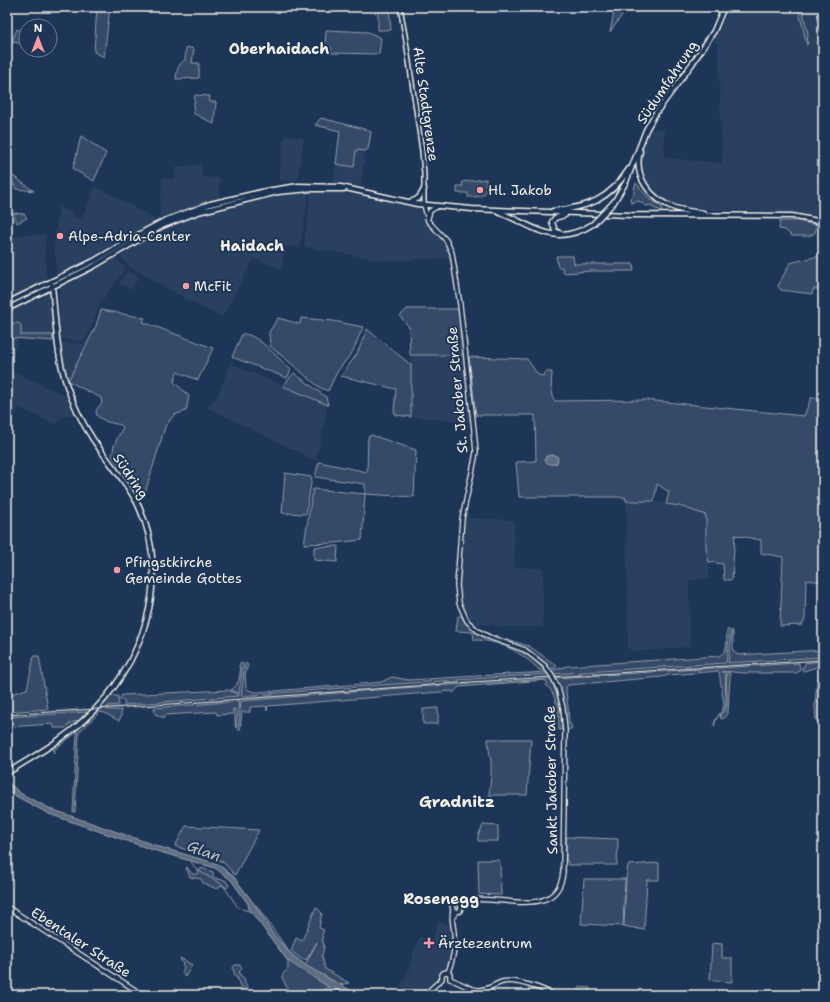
<svg xmlns="http://www.w3.org/2000/svg" width="830" height="1002" viewBox="0 0 830 1002" font-family="'Shantell Sans',sans-serif">
  <rect width="100%" height="100%" fill="#1d3557"/>
  <filter id="ink" filterUnits="userSpaceOnUse"><feTurbulence type="fractalNoise" baseFrequency=".025" numOctaves="2"/><feDisplacementMap in="SourceGraphic" scale="8" xChannelSelector="R" yChannelSelector="G"/><feConvolveMatrix kernelMatrix="1 2 1 2 8 2 1 2 1" color-interpolation-filters="sRGB"/></filter>
  <g filter="url(#ink)">
    <path fill="#2a4060" d="M730,7H823V179H817L816,216L783,212L690,209L669,202L660,196L650,187L642,172L641,151L645,139L651,129H664L665,158L722,163L718,44L713,42L721,27Z
      M285,135L304,138L298,180L281,181L279,176L283,140H285Z
      M356,150L365,151L361,186L333,182L336,164L354,167Z
      M202,164V177L220,178L219,200L198,205L164,218L159,216L162,178L174,179L176,167Z
      M95,186L154,218V222L111,248L57,275L54,241L59,205L79,219L82,218Z
      M314,191L343,192L418,208L428,225L443,240L451,258L393,261L369,260V258L306,247L304,244L311,192Z
      M309,192L300,248L286,246L282,269L254,259L222,317L189,301L129,266L119,255L161,230L200,214L267,198Z
      M46,234L45,255L47,281L7,300V236Z
      M114,257L126,268L101,302L93,323L85,340L82,341L59,339V293L63,286L89,273Z
      M128,270L139,277L131,290L119,284Z
      M49,294L53,341L19,339L8,369L66,396L72,414L60,418L56,425L19,408L7,432V311Z
      M60,342L85,344L68,381Z
      M410,355H465L472,422L411,417Z
      M230,363L328,405L316,461L206,407L217,398Z
      M626,501H654L679,506L706,515V548L709,562V579L689,580L690,647L633,652L628,648Z
      M464,518L514,520V567L543,568V627H496L495,625L473,624L462,607L460,597V564Z
      M823,657V661L400,688L107,711L108,706L381,685Z
      M87,707L85,712L7,717V712Z
      M438,921L450,925L452,941L451,957L445,969L420,995H414L399,986L408,972L415,947L420,937L429,940L433,938Z
      M508,983L509,995H486V991L503,984Z"/>
    <path fill="#354a67" stroke="#949ea8" d="M97,7H110L104,57L94,52Z
      M378,7H389L391,30H378Z
      M615,7H628L610,32Z
      M798,7H802L808,34L807,45Z
      M17,29L26,32V44L12,42Z
      M326,30L368,32L381,38L379,54L331,53V47H325Z
      M186,47L194,49L192,63H199V78L176,79C177,71 177,65 185,60Z
      M195,95L210,96L209,102H216L214,124L193,113Z
      M321,118L364,129L371,132L368,149L365,151L356,150L354,167L336,164L340,131L315,125Z
      M81,136L106,153L94,181L73,169Z
      M13,176L34,191L16,189L11,179Z
      M486,179C487,196 485,197 468,197V193H457V186H463L462,182Z
      M636,183L650,200L653,201L662,207V211L653,208L652,205L646,206L639,201L631,203L630,198L634,194V189Z
      M13,213L24,214L27,218L17,223Z
      M780,221H797L816,225L815,233L809,236H792L785,230L779,229Z
      M823,255V289H813L812,294L781,290L778,286L790,263Z
      M556,256H573L574,264H633L634,271H591L563,273L562,267H558Z
      M407,309H458L465,355H410L409,327L400,316Z
      M101,310L145,318L143,322L213,348L198,380L177,372L174,382L189,396L186,411L174,415L165,427L144,496L112,456L114,445L123,427L121,425L107,422L97,416L96,410L102,403L101,398L68,381L96,326Z
      M278,318L300,324L301,318L333,321L363,327L353,351L337,372L328,391L319,387L270,346L269,332Z
      M18,323L21,325V335H52L53,341L13,338L7,339L8,324Z
      M367,329L411,365V417L396,415L394,411L396,389L341,376L357,354Z
      M242,334C256,332 281,361 291,370L287,378L232,357Z
      M469,357L527,359L538,375L543,376L546,372H552L551,388L552,390L554,401L646,400L804,416L811,398H823V582L806,580L805,619L802,625L780,626L783,557L761,553V540L735,535L732,580H724L723,564L709,562L706,548V515L679,506L666,504L669,492L657,484L654,501H626L625,497H519L516,462L536,461L535,415H476Z
      M294,373L326,397L328,405L283,386Z
      M371,435L416,450L414,497L365,494L362,540L334,543L304,544L313,489L365,494V484L315,477L319,462L367,472L368,437Z
      M285,473L312,477L306,514L282,513Z
      M338,546L337,562L314,560V547Z
      M458,616H461C478,641 498,640 522,652C531,656 538,663 544,670H539C522,652 499,640 474,640L473,632L456,631Z
      M728,629L730,631L726,663L553,674L551,671L567,666L719,656C729,652 726,640 727,631Z
      M732,630L733,632V650L737,655L823,650V657L728,663Z
      M495,635L501,638L529,646L557,666L555,668L550,669C534,651 515,644 493,637Z
      M34,656H39L48,709L7,712V694L8,695L27,689Z
      M823,661V665L804,671L802,670V667H804L805,663Z
      M240,663L243,664L239,694L231,690C240,685 239,676 241,668H239Z
      M246,663L248,665L245,674L246,687C251,695 263,691 271,691L273,692L274,691L373,683L381,682L392,677L409,680L546,672L548,674L381,685L241,696L245,664Z
      M799,663L800,671L796,673H744L722,671V672H725L726,706L724,710L717,717L714,726C715,716 722,714 724,705L719,671L669,675L662,677L568,685L566,687V691L568,707L569,722L572,728L568,730L566,729C565,711 563,694 556,678Z
      M727,672H729L730,675L728,713L726,717L721,719L720,716C723,713 725,712 726,708C729,700 725,683 727,672Z
      M550,679C559,695 562,712 562,730H559C559,716 558,695 546,685L548,683L544,680L459,687L453,693L452,691L268,706L267,711L266,706L250,707V712H242L240,730H238L241,701L400,688Z
      M817,679H823V722L816,721L815,706Z
      M228,690L239,695V696L124,705V700H120L121,696L123,695Z
      M110,696H118L119,705L108,706L107,710H121V716L119,721L105,713L100,712L79,732L75,812H73L77,732L55,749L54,753L52,747L85,722Z
      M239,701L236,728L235,725V709H233V714L217,715L216,712L165,715L164,718L155,714L154,708Z
      M438,708V724H423V709Z
      M87,712L78,721L71,723L65,728H54L53,724L7,727V717Z
      M488,739H531L527,795H489C490,784 492,773 491,762C490,754 488,747 488,739Z
      M483,825L498,826V841H478V836Z
      M186,826L259,830L235,875L223,862L175,846Z
      M566,837L618,839L617,865H568V862L566,860Z
      M478,860H499L500,862L501,895L479,894Z
      M659,863V880H647L644,930L624,926L626,879L628,865Z
      M187,867L192,874H198L201,868L213,872V877L218,879L225,880L229,885L227,888L222,885L217,889L203,883L201,879L190,877L186,868Z
      M584,879H625L623,926L581,924Z
      M256,905L290,953L305,965L317,942L307,959L303,960L291,951L296,938L302,941L316,907L322,913L319,928L324,930L322,935L324,947L322,956L325,969L349,983L328,987L311,995H290L282,977L284,973L288,969V961L249,909Z
      M713,943L722,944V958H732V982C724,981 717,982 710,980L712,944Z
      M180,958L192,965L185,977L182,971L184,968Z
      M235,965H240L242,968L239,972L241,976L244,978L245,983L248,988L247,989L240,986L237,977H235L233,968Z
      M579,987L590,988L589,995H578Z"/>
    <path fill="#5e6d82" stroke="#9aa2ab" d="M554,455L558,457L557,463C552,465 549,465 545,461L546,456Z
      M7,781L20,793L51,809L163,848L218,864L234,877L255,905L272,933L290,953L305,965L359,995H347L338,993L288,961L249,909L248,904L231,880L215,868L153,850L49,814L12,794L7,789Z"/>
    <g fill="none" stroke-linecap="round" stroke-linejoin="round">
      <path stroke="#9aa2ab" stroke-width="1" d="M191,862L197,870L223,885L237,906L239,908
        M242,909L252,912"/>
      <path stroke="#5e6d82" stroke-width="4.5" d="M318,995L331,989H338"/>
      <g stroke="#f4f1e8" stroke-width="6">
        <path id="tertiary" d="M400,7L406,41L422,151L424,174V205"/>
      </g>
      <g stroke="#f4f1e8" stroke-width="6">
        <path id="secondary" d="M424,205L428,221L446,240L452,253L460,305L474,430L476,452L474,463L462,519L457,585L459,603L467,621L478,631L489,637L525,650L544,665
          M428,218L430,211L438,206
          M459,903C490,889 558,925 563,872L565,731L563,708L558,688
          M7,907L143,995
          M453,917L456,912L460,911L461,907L460,904L457,902L454,903L452,906L453,910L456,912
          M448,972C454,958 455,947 454,932C453,924 451,917 453,910
          M450,979C459,982 470,990 479,990C488,990 495,984 502,982C514,979 543,988 553,995
          M424,995L442,979V975C443,972 447,971 450,974V979"/>
      </g>
      <g stroke="#f4f1e8" stroke-width="7">
        <path id="primary" d="M640,151C633,177 651,200 675,208C684,211 694,212 703,213
          M410,202C418,200 421,196 424,189
          M614,202L626,182L646,130L655,114L692,64L714,31L724,7
          M553,211C589,207 609,200 629,169
          M498,212C534,225 553,249 593,224
          M562,234L555,231L552,222L555,218L565,215
          M7,303L94,261L147,230L164,221L210,204L266,191L298,186L341,187L417,204L472,209L630,215L792,216L823,222
          M7,309L94,266L162,226L198,212L278,192L310,189H344
          M7,773C34,756 63,740 86,718C143,667 172,579 139,507C130,487 115,470 102,452C89,435 79,417 71,397C56,361 56,323 52,285"/>
      </g>
      <use href="#tertiary" stroke="#1d3557" stroke-width="3"/>
      <use href="#secondary" stroke="#1d3557" stroke-width="3.5"/>
      <use href="#primary" stroke="#1d3557" stroke-width="4"/>
      <path stroke="#f4f1e8" stroke-width="1" d="M7,715L215,701L455,683L823,660"/>
      <g stroke="#f4f1e8" stroke-width="6" stroke-linecap="butt">
        <path id="secondary-bridge" d="M544,665L552,676L558,688"/>
      </g>
      <g stroke="#f4f1e8" stroke-width="7" stroke-linecap="butt">
        <path id="primary-bridge" d="M593,224L614,202"/>
      </g>
      <use href="#secondary-bridge" stroke="#1d3557" stroke-width="3.5"/>
      <use href="#primary-bridge" stroke="#1d3557" stroke-width="4"/>
    </g>
  </g>
  <g fill="#ff9aa2" stroke="#1d3557" stroke-width="1.5">
    <circle cx="480" cy="190" r="4"/>
    <circle cx="60" cy="236" r="4"/>
    <circle cx="186" cy="286" r="4"/>
    <circle cx="117" cy="570" r="4"/>
    <path d="M427 937h4v4h4v4h-4v4h-4v-4h-4v-4h4z"/>
  </g>
  <g text-anchor="middle" dominant-baseline="central" stroke-width="4" stroke-linejoin="round" paint-order="stroke">
    <g font-size="14" fill="#f4f1e8" stroke="#1d3557">
      <text transform="translate(667 82) rotate(-56)">Südumfahrung</text>
      <text transform="translate(426 104) rotate(82)">Alte Stadtgrenze</text>
      <text transform="translate(457 390) rotate(-95)">St. Jakober Straße</text>
      <text transform="translate(131 476) rotate(56)">Südring</text>
      <text transform="translate(551 780) rotate(-91)">Sankt Jakober Straße</text>
      <text transform="translate(81 942) rotate(33)">Ebentaler Straße</text>
    </g>
    <g font-size="14" fill="#f4f1e8" stroke="#1d3557" text-anchor="start">
      <text x="488" y="190">Hl. Jakob</text>
      <text x="68" y="236">Alpe-Adria-Center</text>
      <text x="194" y="286">McFit</text>
      <text x="125" y="562">Pfingstkirche<tspan x="125" dy="16">Gemeinde Gottes</tspan></text>
      <text x="438" y="943">Ärztezentrum</text>
    </g>
    <g font-size="15" font-weight="bold" fill="#f4f1e8" stroke="#1d3557">
      <text x="279" y="49">Oberhaidach</text>
      <text x="252" y="246">Haidach</text>
      <text x="441" y="899">Rosenegg</text>
    </g>
    <g font-size="15" font-style="italic" fill="#c0c3c4" stroke="#1d3557">
      <text transform="translate(204 851) rotate(21)">Glan</text>
    </g>
    <g font-size="16" font-weight="bold" fill="#f4f1e8" stroke="#1d3557">
      <text x="457" y="801">Gradnitz</text>
    </g>
  </g>
  <rect width="830" height="1002" fill="none" stroke="#1d3557" stroke-width="24"/>
  <rect x="12" y="12" width="806" height="978" fill="none" stroke="#f4f1e8" stroke-width="1.5" filter="url(#ink)"/>
  <g transform="translate(38 38)"><circle r="19" fill="#1d3557" stroke="#738091"/>
  <path d="M0-3L7 15L0 10L-7 15Z" fill="#ff9aa2"/>
  <text y="-6" font-size="11" font-weight="bold" text-anchor="middle" fill="#f4f1e8">N</text>
  </g>
</svg>
